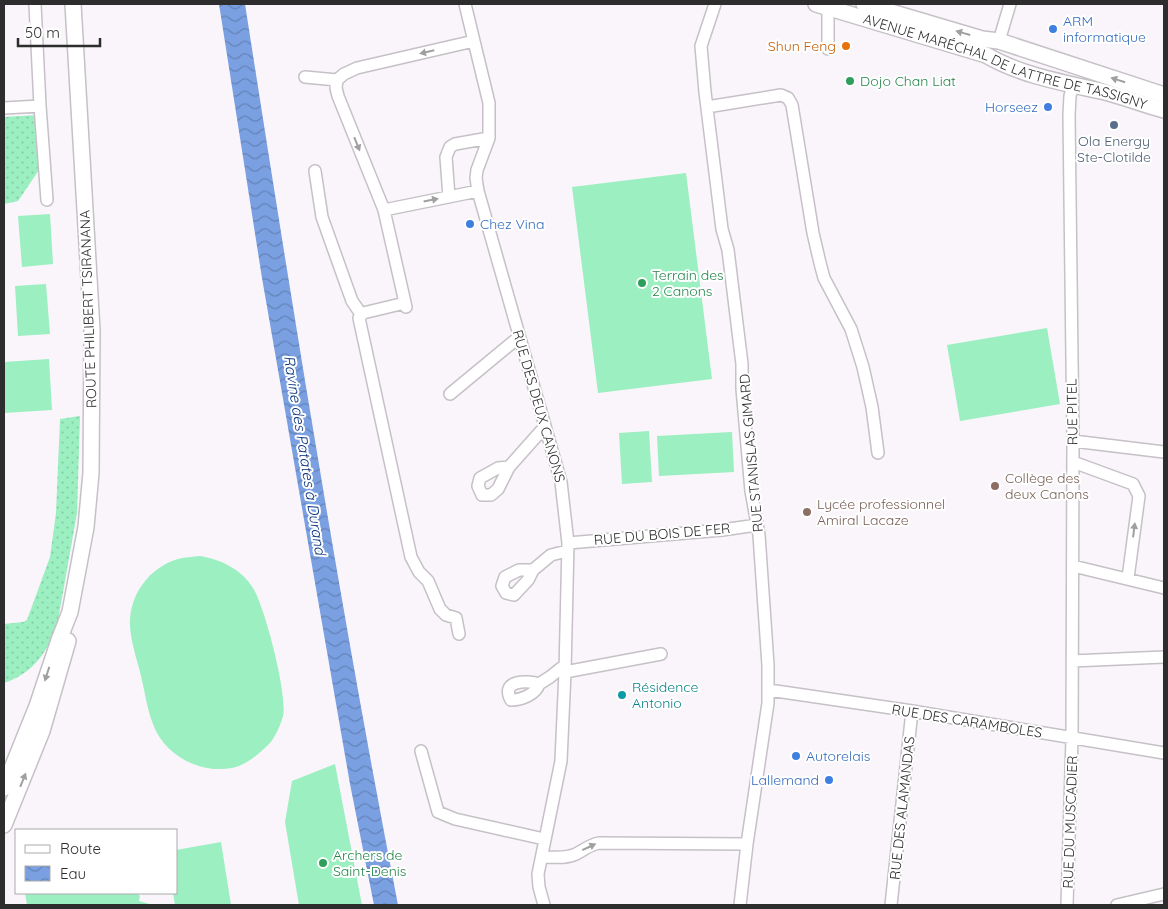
<svg xmlns="http://www.w3.org/2000/svg" width="1168" height="909" viewBox="0 0 1168 909" font-family="Quicksand,sans-serif">
  <defs>
    <pattern id="grass-dots" width="8" height="8" patternUnits="userSpaceOnUse" patternTransform="scale(1.25)"><rect width="8" height="8" fill="#9befc1"/><path d="M2 2h.1M6 6h.1" fill="none" stroke="#86cda6" stroke-width="1.8" stroke-linecap="round"/></pattern>
    <pattern id="water-waves" width="16" height="10" patternUnits="userSpaceOnUse" patternTransform="scale(1.25)"><rect width="16" height="10" fill="#7aa0e2"/><path d="M0 5q4-4 8 0t8 0" fill="none" stroke="#6483b8"/></pattern>
  </defs>
  <rect width="100%" height="100%" fill="#f9f5fa"/>
  <path fill="url(#grass-dots)" d="M38,115L41,167L18,201L4,204V117Z
    M80,416L77,513L57,626C47,653 32,674 4,683V624L23,622L27,620L50,557L56,513L60,419Z"/>
  <path fill="#9befc1" d="M686,173L712,379L598,393L572,187Z
    M50,214L53,264L22,267L18,216Z
    M46,284L50,334L18,336L15,286Z
    M1047,328L1060,404L960,421L947,345Z
    M49,359L52,410L4,413V362Z
    M649,431L652,482L622,484L619,433Z
    M732,432L734,472L659,476L657,436Z
    M200,556C222,560 241,569 253,588C265,607 288,696 283,716C281,724 275,738 269,744C259,754 246,765 232,768C199,774 164,755 153,724C147,709 145,692 141,676C138,663 133,649 131,635C125,602 145,569 178,559C185,557 193,557 200,556Z
    M335,764L362,905H299L285,822L292,781Z
    M221,842L231,905H175L173,893H176V850Z
    M25,893H137L140,896L139,901L153,905H27Z"/>
  <path fill="url(#water-waves)" d="M219,4H245C292,305 340,606 398,905H374L350,784L262,278Z"/>
  <g fill="none" stroke-linecap="round" stroke-linejoin="round">
    <g stroke="#c5c1c6" stroke-width="14">
      <path id="minor" d="M35,4L40,106L47,200
        M465,4L489,103V138L477,170L476,178L478,191L561,482L568,543L565,672L561,761L538,874L539,887L544,905
        M715,4L701,46L705,92L722,229L728,250L742,364V389L751,491L759,535L768,665V703L747,844L740,905
        M999,41L1010,4
        M828,49V7
        M305,77L337,80
        M707,107L781,95L788,98L792,105L813,233L820,263L824,278L851,329L863,367L872,407L878,453
        M4,108L40,106
        M315,171L322,217L352,301L361,314
        M449,197L446,157L450,147L455,144L489,138
        M384,210L478,191
        M405,303L363,313L359,318L411,557L419,572L428,581L440,609L446,615L456,618L459,634
        M406,307L384,210L338,96L336,88L337,80L344,74L357,68L474,41
        M450,394L519,337
        M1073,441L1164,452
        M1073,462L1133,484L1139,496L1128,578
        M509,467L498,468L480,478L478,486L482,495H491L498,489L509,467L541,431L546,429
        M568,543L722,530L757,525
        M1073,566L1164,588
        M533,570H519L505,577L502,586L506,593L514,595L528,580L533,570L551,555L567,551
        M1072,661L1164,657
        M565,672L661,654
        M539,684C527,680 500,680 511,700C522,700 536,694 539,684L550,677L565,665
        M769,690L912,711L1164,753
        M421,751L438,812L455,819L544,839
        M542,857C553,857 566,859 576,854C584,850 589,845 599,843L747,844
        M891,905L912,711
        M1067,905L1072,738L1073,441L1069,115L1070,96L1073,86
        M1117,905L1164,894"/>
    </g>
    <g stroke="#c5c1c6" stroke-width="18">
      <g id="secondary">
        <path id="s1" d="M816,4L986,55C1022,76 1065,83 1105,92C1125,97 1144,105 1164,110"/>
        <path d="M864,4L982,39L999,41L1164,95"/>
        <path d="M4,788L37,706L59,640L70,612L86,527L91,473L92,330L73,4"/>
        <path d="M4,825L42,731L68,641"/>
      </g>
    </g>
    <use href="#minor" stroke="#fff" stroke-width="11"/>
    <use href="#secondary" stroke="#fff" stroke-width="15"/>
  </g>
  <defs><path id="oneway-solid" d="M-6-.8H1V-3.2L6.5 0L1 3.2V.8H-6Z" transform="scale(1.25)"/></defs>
  <g fill="#a1a0a1">
    <use href="#oneway-solid" transform="translate(963 33) rotate(-164)"/>
    <use href="#oneway-solid" transform="translate(427 52) rotate(167)"/>
    <use href="#oneway-solid" transform="translate(1118 80) rotate(-162)"/>
    <use href="#oneway-solid" transform="translate(357 144) rotate(68)"/>
    <use href="#oneway-solid" transform="translate(431 200) rotate(-11)"/>
    <use href="#oneway-solid" transform="translate(1134 530) rotate(-83)"/>
    <use href="#oneway-solid" transform="translate(47 674) rotate(108)"/>
    <use href="#oneway-solid" transform="translate(23 780) rotate(-68)"/>
    <use href="#oneway-solid" transform="translate(589 847) rotate(-25)"/>
  </g>
  <g fill="#3f7fe0" stroke="#fff" stroke-width="2">
    <circle cx="1053" cy="29" r="5"/>
    <circle cx="1048" cy="107" r="5"/>
    <circle cx="470" cy="224" r="5"/>
    <circle cx="796" cy="756" r="5"/>
    <circle cx="829" cy="780" r="5"/>
  </g>
  <circle fill="#e8710a" stroke="#fff" stroke-width="2" cx="846" cy="46" r="5"/>
  <g fill="#2e9e5b" stroke="#fff" stroke-width="2">
    <circle cx="850" cy="81" r="5"/>
    <circle cx="642" cy="283" r="5"/>
    <circle cx="323" cy="863" r="5"/>
  </g>
  <circle fill="#5c6f8a" stroke="#fff" stroke-width="2" cx="1114" cy="125" r="5"/>
  <g fill="#8d6e63" stroke="#fff" stroke-width="2">
    <circle cx="995" cy="486" r="5"/>
    <circle cx="807" cy="512" r="5"/>
  </g>
  <circle fill="#0f9aa8" stroke="#fff" stroke-width="2" cx="622" cy="695" r="5"/>
  <g text-anchor="middle" dominant-baseline="central" stroke-width="4" stroke-linejoin="round" paint-order="stroke">
    <g font-size="14" fill="#366cbe" stroke="#fff" text-anchor="start">
      <text x="1063" y="21">ARM<tspan x="1063" dy="16">informatique</tspan></text>
      <text x="1038" y="107" text-anchor="end">Horseez</text>
      <text x="480" y="224">Chez Vina</text>
      <text x="806" y="756">Autorelais</text>
      <text x="819" y="780" text-anchor="end">Lallemand</text>
    </g>
    <g font-size="14" fill="#c56008" stroke="#fff" text-anchor="end">
      <text x="836" y="46">Shun Feng</text>
    </g>
    <g font-size="14" fill="#2e2d2e" stroke="#fff">
      <text stroke="none"><textPath href="#s1" startOffset="198">AVENUE MARÉCHAL DE LATTRE DE TASSIGNY</textPath></text>
      <text transform="translate(88 309) rotate(-92)">ROUTE PHILIBERT TSIRANANA</text>
      <text transform="translate(539 406) rotate(74)">RUE DES DEUX CANONS</text>
      <text transform="translate(1072 412) rotate(-91)">RUE PITEL</text>
      <text transform="translate(751 453) rotate(-95)">RUE STANISLAS GIMARD</text>
      <text transform="translate(662 534) rotate(-5)">RUE DU BOIS DE FER</text>
      <text transform="translate(967 721) rotate(9)">RUE DES CARAMBOLES</text>
      <text transform="translate(902 808) rotate(-84)">RUE DES ALAMANDAS</text>
      <text transform="translate(1070 822) rotate(-88)">RUE DU MUSCADIER</text>
    </g>
    <g font-size="14" fill="#27864d" stroke="#fff" text-anchor="start">
      <text x="860" y="81">Dojo Chan Liat</text>
      <text x="652" y="275">Terrain des<tspan x="652" dy="16">2 Canons</tspan></text>
      <text x="333" y="855">Archers de<tspan x="333" dy="16">Saint-Denis</tspan></text>
    </g>
    <g font-size="14" fill="#4e5e75" stroke="#fff">
      <text x="1114" y="141">Ola Energy<tspan x="1114" dy="16">Ste-Clotilde</tspan></text>
    </g>
    <g font-size="14" fill="#785e54" stroke="#fff" text-anchor="start">
      <text x="1005" y="478">Collège des<tspan x="1005" dy="16">deux Canons</tspan></text>
      <text x="817" y="504">Lycée professionnel<tspan x="817" dy="16">Amiral Lacaze</tspan></text>
    </g>
    <g font-size="14" fill="#0d838f" stroke="#fff" text-anchor="start">
      <text x="632" y="687">Résidence<tspan x="632" dy="16">Antonio</tspan></text>
    </g>
    <g font-size="15" font-style="italic" fill="#07337e" stroke="#fff">
      <text transform="translate(305 455) rotate(81)">Ravine des Patates à Durand</text>
    </g>
  </g>
  <rect width="1168" height="909" fill="none" stroke="#2e2d2e" stroke-width="10"/>
  <rect x="15" y="829" width="162" height="65" fill="#ffffff" stroke="#ababab"/>
  <rect x="25" y="845" width="25" height="8" fill="#ffffff" stroke="#ababab"/>
  <text x="60" y="854" font-size="15" fill="#2e2d2e">Route</text>
  <rect x="25" y="866" width="25" height="15" fill="url(#water-waves)" stroke="#ababab"/>
  <text x="60" y="879" font-size="15" fill="#2e2d2e">Eau</text>
  <path d="M18 38v8h82v-8" fill="none" stroke="#2e2d2e" stroke-width="2.5"/>
  <text x="25" y="38" font-size="15" fill="#2e2d2e" stroke="#ffffff" stroke-width="4" paint-order="stroke">50 m</text>
</svg>
